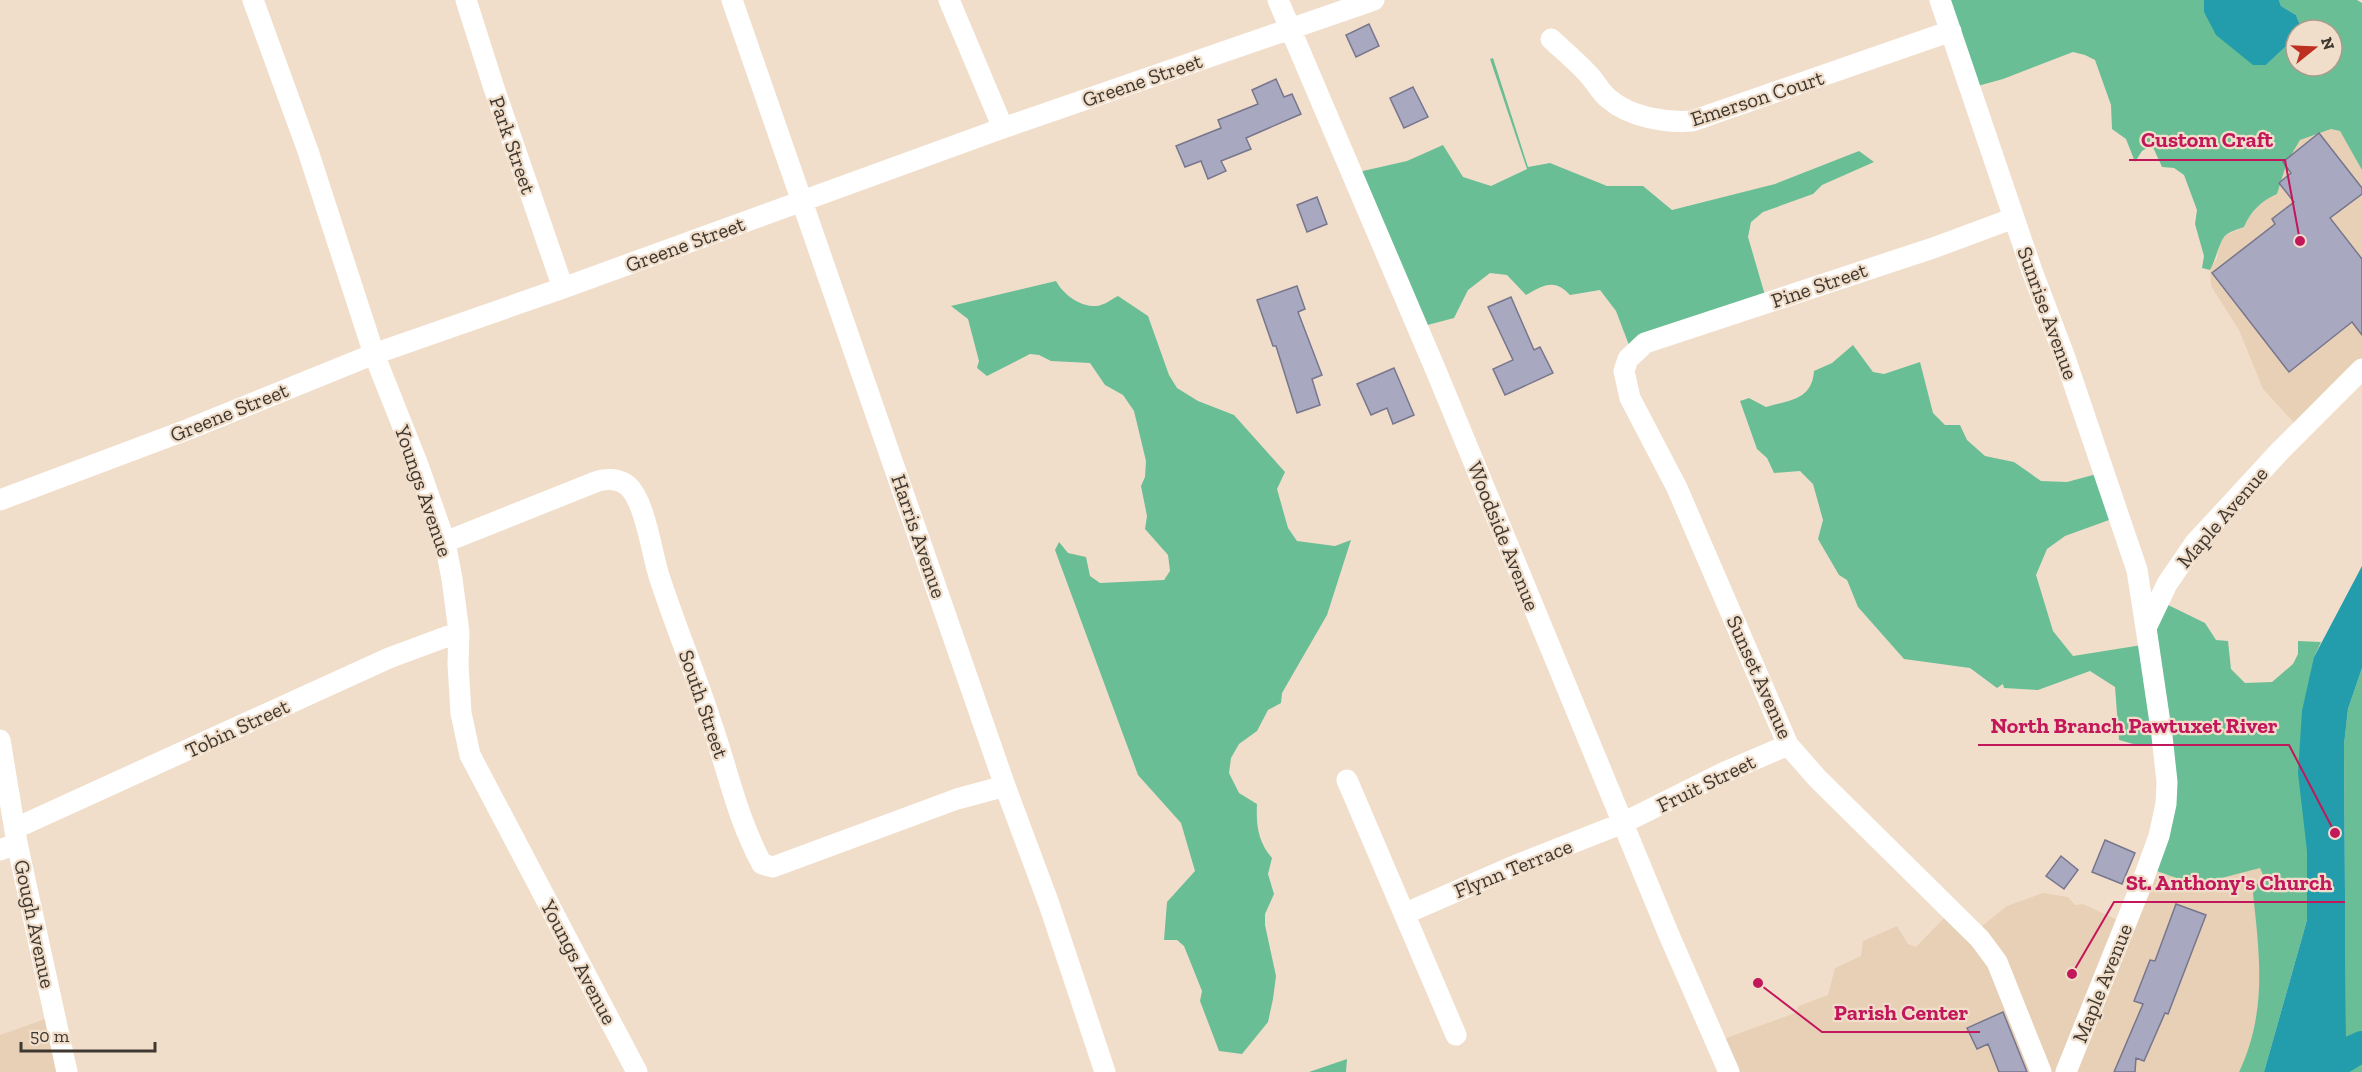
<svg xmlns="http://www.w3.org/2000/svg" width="2362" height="1072" viewBox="0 0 2362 1072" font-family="'Zilla Slab',serif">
  <rect width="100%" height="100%" fill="#f1deca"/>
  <path fill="#e8d0b6" d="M2331,129L2340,131L2362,170V372L2298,427L2263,389L2239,330L2211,286L2210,270L2217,258L2219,245L2226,235L2244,227L2249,217L2263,200L2277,194L2287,162L2300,140Z
    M2260,867L2265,877L2255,886L2253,894L2261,963L2257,1016L2249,1050L2239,1072H1728L1721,1040L1795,1013L1799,1006L1828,995L1835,968L1861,956L1863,941L1897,926L1908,944L1916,947L1949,913L1976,931L2007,906L2043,893L2068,897L2075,905L2083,904L2124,923L2151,869L2185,881L2202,883Z
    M54,1016L68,1072H0V1035Z"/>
  <path fill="#6abe95" d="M1942,0H2204V12L2266,65L2296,37V66H2332V30H2302L2296,15L2281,6L2279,0H2357L2362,3V170L2340,131L2331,129L2300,140L2287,162L2277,194C2261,201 2251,211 2244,227C2239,229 2231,231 2226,235C2219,241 2216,260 2210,270L2202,268L2204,256L2195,224L2197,210L2184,175L2174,168L2162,167L2152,145L2142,151L2135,162L2126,139L2112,129L2111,105L2095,60L2085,55L2073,52L2003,79L1974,87Z
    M1493,58L1528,167L1550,163L1607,186H1643L1672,210L1775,184L1859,151L1874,162L1822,185L1813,194L1763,212L1751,222L1748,237L1767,302L1632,353L1616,311L1600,290L1570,295C1554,278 1544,285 1526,295L1507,275L1490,273L1468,290L1454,318L1420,327L1354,173L1407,161L1443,145L1463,177L1491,186L1527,169L1490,59Z
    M1056,281C1063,294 1080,307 1096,306C1103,306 1112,299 1118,296L1148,316L1169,375L1177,388L1198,401L1234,415L1285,472L1277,489L1288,528L1297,541L1335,546L1351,540L1327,615L1282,693L1281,703L1268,710L1257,731L1239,744L1231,758L1229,773L1239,793L1257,804C1256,825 1258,842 1272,858L1268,874L1274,894L1265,914V925L1276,976L1273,999L1268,1022L1242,1054L1219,1051L1200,1001L1202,991L1184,946L1177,940H1164L1167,902L1195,871L1181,823L1138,775L1055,550L1059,542L1068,553L1086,557L1090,576L1100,583L1164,580L1170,571L1168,555L1145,529L1147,516L1141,486L1145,477L1146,461L1134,411L1123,395L1105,385L1090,363L1051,361L1039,355L1030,354L987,376L977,368L979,361L968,319L951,306Z
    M1853,345L1873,372L1884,374L1920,362L1933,413L1945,425H1960L1967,440L1985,456L2014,462L2041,481L2067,482L2104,472L2120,516L2065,536L2047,549L2036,575L2053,631L2073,656L2142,645L2162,602L2205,623L2216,640L2228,641L2231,669L2245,683L2272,682L2293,664L2298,654V641L2321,642L2314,657L2307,851V920L2264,1072H2239C2267,1013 2260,957 2253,894L2255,886L2264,877L2260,868L2202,883L2185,881L2151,869L2163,744L2137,745L2119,740L2115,687L2090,671L2038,690L2004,688L2003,684L1997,688L1970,668L1904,659L1858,607L1847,580L1839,575L1818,539L1823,520L1813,484L1800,471L1774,473L1767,458L1757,449L1740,401L1749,398L1766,407C1790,400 1812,400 1814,371L1832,363Z
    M2362,668V1072H2339L2346,1041L2344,745L2348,709Z
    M1347,1059L1346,1072H1309Z"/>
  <path fill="#239dab" d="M2204,0H2279L2281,6L2296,15L2302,30H2296V37L2266,65H2253L2216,35L2204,12Z
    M2362,566V668L2348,709L2344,745L2346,1041L2339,1072H2264L2307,920V851L2298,773L2302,711L2314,657Z"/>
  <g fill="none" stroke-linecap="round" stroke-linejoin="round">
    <path stroke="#239dab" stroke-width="32" d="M2322,1070L2353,1051L2362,1047"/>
  </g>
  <path fill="#a8a8c0" stroke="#77768d" stroke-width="1.5" d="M1369,24L1379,46L1356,57L1346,35Z
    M1276,79L1284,97L1292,94L1301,114L1246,138L1251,149L1221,161L1226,171L1208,179L1201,161L1185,167L1176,146L1221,128L1218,120L1258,104L1252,90Z
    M1413,87L1428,117L1404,128L1390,98Z
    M2319,133L2362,188V194L2330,218L2362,259V335L2352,322L2289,372L2212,273L2275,224L2272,219L2294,202L2279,183L2291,173L2283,162Z
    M1317,197L1327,224L1307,232L1297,205Z
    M1297,286L1305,309L1298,312L1322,375L1312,379L1320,405L1297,413L1276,346H1273L1257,300Z
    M1511,297L1534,350L1540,347L1553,373L1505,395L1493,369L1513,360L1488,307Z
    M1394,368L1414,415L1393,424L1387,408L1371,415L1357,384Z
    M2105,840L2135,853L2122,884L2092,872Z
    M2061,856L2078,870L2064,889L2046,876Z
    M2176,904L2206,915L2168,1014L2165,1013L2144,1061L2136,1058L2135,1072H2114L2143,1004L2134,1001L2150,960L2155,961Z
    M2003,1012L2027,1072H1999L1988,1044L1977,1049L1967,1028Z"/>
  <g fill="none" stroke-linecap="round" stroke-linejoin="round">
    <path stroke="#fff" stroke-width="21" d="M253,0L308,151L374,354L418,465L445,542L452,579L459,632L458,664L461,713L470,755L637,1072
      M466,0L494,88L563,288
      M732,0L1005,786L1049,904L1105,1072
      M949,0L1003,128
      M1278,0L1437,373L1669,935L1729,1072
      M1940,0L2032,271L2064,355L2137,570L2146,628
      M1551,39C1564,51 1577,62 1588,74C1596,82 1600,92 1609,99C1630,117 1665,123 1692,121L1951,31
      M2014,218L1933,248L1645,343L1628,359L1624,371L1630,398L1677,488L1788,745L1817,778L1980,939L1997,962L2041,1072
      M0,500L189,429L374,354L563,288L1003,128L1374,0
      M445,542L598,481C608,478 620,479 628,486C645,501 652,554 659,576C675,625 695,673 711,722C728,771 737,818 762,864L773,867L957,799L1005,786
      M0,740L17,843L67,1072
      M1347,780L1456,1035
      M16,828L389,658L459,632
      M0,850L17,843
      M1404,914L1519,864L1623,823L1723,773L1788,745
      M2066,1072L2142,883L2159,836L2166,804L2167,782L2162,736L2146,628L2167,584L2195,543L2280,451L2362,369"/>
  </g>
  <g text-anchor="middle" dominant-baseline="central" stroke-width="4.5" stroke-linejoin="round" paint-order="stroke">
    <g font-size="21" fill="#3f3830" stroke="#f1deca">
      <text transform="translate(1142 80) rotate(-19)">Greene Street</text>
      <text transform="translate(1757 98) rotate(-18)">Emerson Court</text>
      <text transform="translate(513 145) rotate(71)">Park Street</text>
      <text transform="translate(685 244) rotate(-20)">Greene Street</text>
      <text transform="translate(1819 285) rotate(-19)">Pine Street</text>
      <text transform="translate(2048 313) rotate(70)">Sunrise Avenue</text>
      <text transform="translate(229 412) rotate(-22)">Greene Street</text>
      <text transform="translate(424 491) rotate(71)">Youngs Avenue</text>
      <text transform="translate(2222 517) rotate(-49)">Maple Avenue</text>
      <text transform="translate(919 536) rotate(71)">Harris Avenue</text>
      <text transform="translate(1504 536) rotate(68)">Woodside Avenue</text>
      <text transform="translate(1760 677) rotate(66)">Sunset Avenue</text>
      <text transform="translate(704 704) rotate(71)">South Street</text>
      <text transform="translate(237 728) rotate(-25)">Tobin Street</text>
      <text transform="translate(1706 783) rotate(-26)">Fruit Street</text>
      <text transform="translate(1513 868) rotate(-22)">Flynn Terrace</text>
      <text transform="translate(35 924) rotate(78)">Gough Avenue</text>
      <text transform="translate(579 962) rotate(62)">Youngs Avenue</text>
      <text transform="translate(2102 983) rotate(-68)">Maple Avenue</text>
    </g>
  </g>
  <path fill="none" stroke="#c2185b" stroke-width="2" d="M2300 241L2285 160H2129M2335 833L2289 745H1978M2072 974L2114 902H2345M1758 983L1822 1032H1980"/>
  <g fill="#c2185b" stroke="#f1deca" stroke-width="2">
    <circle cx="2300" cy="241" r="6"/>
    <circle cx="2335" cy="833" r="6"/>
    <circle cx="2072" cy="974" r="6"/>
    <circle cx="1758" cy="983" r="6"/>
  </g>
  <g font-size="22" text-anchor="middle" font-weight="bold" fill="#c2185b" stroke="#f1deca" stroke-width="4.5" stroke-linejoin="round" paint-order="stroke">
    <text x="2207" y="147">Custom Craft</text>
    <text x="2134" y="733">North Branch Pawtuxet River</text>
    <text x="2229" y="890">St. Anthony's Church</text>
    <text x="1901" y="1020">Parish Center</text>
  </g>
  <g transform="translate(2314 48) rotate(72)"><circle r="28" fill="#f1deca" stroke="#aa9c8c" stroke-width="1.5"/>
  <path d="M0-4.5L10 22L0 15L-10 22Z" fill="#bc2f21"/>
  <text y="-9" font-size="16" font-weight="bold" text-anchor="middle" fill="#3f3830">N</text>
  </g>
  <path d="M21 1042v9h134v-9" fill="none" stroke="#3f3830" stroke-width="3"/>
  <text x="30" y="1042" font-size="18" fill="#3f3830" stroke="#f1deca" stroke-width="4.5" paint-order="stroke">50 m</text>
</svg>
